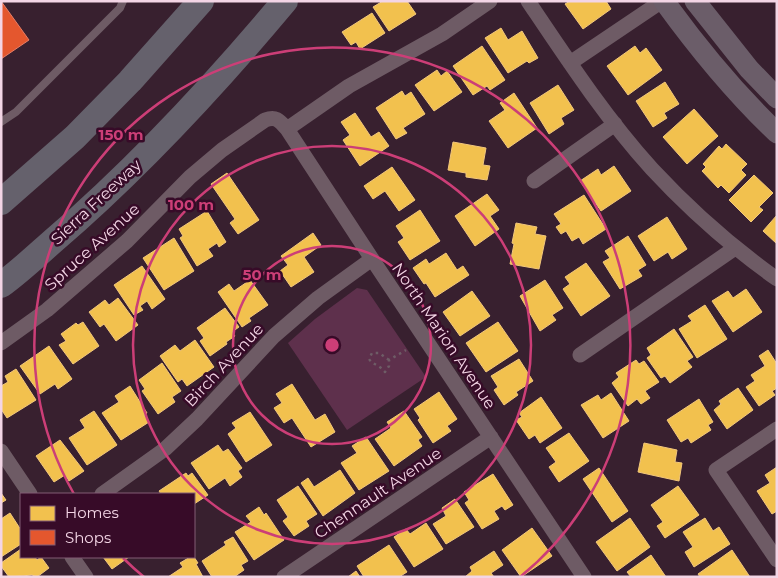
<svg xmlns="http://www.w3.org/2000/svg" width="778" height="578" viewBox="0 0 778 578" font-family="Montserrat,sans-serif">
  <rect width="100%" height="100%" fill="#38202f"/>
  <path fill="#5e304c" d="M357,288L367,290L426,377L347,430L288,343L315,319Z"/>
  <path fill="#f2c14e" stroke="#f2c77b" d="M383,1H407L416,14L389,31L373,7Z
    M570,1H606L611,9L583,29L565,4Z
    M372,13L385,33L360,49L356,42L351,45L342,32Z
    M501,28L508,40L522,31L538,58L529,63L527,61L508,73L485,38Z
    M482,46L505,80L490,90L487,86L473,95L453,66Z
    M635,46L640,53L646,48L662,70L628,95L607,66Z
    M437,70L441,76L447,71L462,92L434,111L415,85Z
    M665,82L679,104L664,113L667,118L653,127L636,101Z
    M558,85L574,110L561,118L564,124L549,134L530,103Z
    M402,91L405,96L411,92L425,114L403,128L407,133L396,139L376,108Z
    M514,93L537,128L508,148L489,121L505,110L500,103Z
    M694,109L718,136L687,164L663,137Z
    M355,113L371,137L379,132L389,146L360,166L343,140L350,135L341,122Z
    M453,142L486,148L483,165L490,166L487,180L466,177V173L448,170Z
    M726,144L747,164L741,170L746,175L729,193L721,185L718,188L702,171L706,167L703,164L719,146L722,149Z
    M614,166L631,191L601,211L580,181L598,169L601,175Z
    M392,167L415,200L399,211L385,191L373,199L364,186Z
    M227,173L259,220L238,234L230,223L235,219L211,184Z
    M754,175L773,193L759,207L763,210L751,222L729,200Z
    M487,194L499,210L490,216L499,229L475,246L455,216Z
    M584,195L606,229L583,244L579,237L572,241L566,231L561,234L556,227L561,224L554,214Z
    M420,210L440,241L410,260L398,242L404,238L396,226Z
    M207,211L226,242L219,247L217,243L208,249L213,256L197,266L180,238L183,236L179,229Z
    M777,215V244L763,231Z
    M667,217L687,249L672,259L668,252L654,261L638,236Z
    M516,223L537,227L535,234L546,236L539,269L510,264L514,244L512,243Z
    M313,233L321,245L304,257L314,272L291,287L280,271L288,265L281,256Z
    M628,236L646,265L638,270L642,276L620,289L603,262L610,258L605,251Z
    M174,238L194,271L164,290L143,258Z
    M446,253L457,270L463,266L469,275L435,297L426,283L424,284L413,268L426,259L429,264Z
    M586,263L610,296L581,316L563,289L570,284L565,277Z
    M142,266L165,299L152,309L147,301L140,306L143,310L134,315L114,285Z
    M250,280L268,305L249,318L251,321L242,327L218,292L229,284L234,291Z
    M545,280L563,308L552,315L556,320L540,331L520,296Z
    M746,289L762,312L733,332L712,301L728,291L733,298Z
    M472,291L490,316L460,336L443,312Z
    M118,298L138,325L116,341L104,324L100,327L89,312L105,300L109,305Z
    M705,305L727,339L697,358L679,329L692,321L688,316Z
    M225,308L239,327L232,332L235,336L226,342L227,344L210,356L200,341L204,338L197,328Z
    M83,322L99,346L73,364L59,345L66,341L61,334L76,323L78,325Z
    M498,322L518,351L486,372L466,343Z
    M674,329L693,357L687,361L692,367L670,383L665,376L661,378L647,358L651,355L647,348Z
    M195,340L214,367L187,386L182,379L178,382L160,356L175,345L180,351Z
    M49,346L72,379L58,389L55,384L40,394L20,366Z
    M768,350L777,364V388L772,391L775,395L759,406L746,387L755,381L751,375L765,366L759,356Z
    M519,359L533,381L516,392L518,395L504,405L494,390L498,387L491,376Z
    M636,360L639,364L644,361L659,382L645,391L650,398L641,404L637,399L628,406L612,383L619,377L616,373Z
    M162,363L181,391L172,397L175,402L158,414L142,391L145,389L139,380Z
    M16,369L36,400L7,418L1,409V386L8,382L5,376Z
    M292,384L315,420L325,414L335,432L311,447L292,418L284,423L274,408L282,403L276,394Z
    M130,386L147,413L144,415L149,422L121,440L102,413L119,402L115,396Z
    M738,388L753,410L727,429L714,410L721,404L719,401Z
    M439,392L457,419L447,426L451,431L433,443L418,420L420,418L414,409Z
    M611,393L629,421L603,438L581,405L598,395L601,400Z
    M541,397L562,428L540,443L535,435L529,439L516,420L522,417L519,413Z
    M699,399L713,422L708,425L711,430L691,443L688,438L681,442L667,420Z
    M94,411L117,445L87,465L69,438L85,428L80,420Z
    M404,411L422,437L418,440L422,446L394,466L375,439L391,428L387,422Z
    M250,412L272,445L246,462L228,434L236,428L232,423Z
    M569,433L589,461L559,482L549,467L556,462L546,448Z
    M366,437L389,471L359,490L341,463L357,453L352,446Z
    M60,440L84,471L69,481L65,475L54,482L36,456Z
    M644,443L677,450L675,462L682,463L679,481L638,472Z
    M218,445L223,452L228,449L242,468L238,471L242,477L230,486L225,478L209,489L191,463Z
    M777,467V511L772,514L757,491L770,483L765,475Z
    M599,468L628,511L612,522L583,479Z
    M340,470L355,493L323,516L301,483L308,478L314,487Z
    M186,473L188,476L192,473L208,495L194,504V494H161L159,491Z
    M493,474L513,505L505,510L502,506L494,511L499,519L482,529L465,503L469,500L464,492Z
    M298,486L317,514L306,521L309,526L294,536L283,521L288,517L277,500Z
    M678,486L699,515L665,538L657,526L663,522L651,505Z
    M1,493L6,500L1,503Z
    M455,499L474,527L446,544L433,524L446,516L442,508Z
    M259,507L264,515L266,513L284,540L254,560L235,532L251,522L246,516Z
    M10,513L21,530V540L19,541L21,544L1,557V519Z
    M630,518L650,547L617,571L596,542Z
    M705,518L713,531L719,527L730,544L694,567L685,552L693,547L683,532Z
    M426,523L443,549L414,567L394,537L406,529L410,534Z
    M532,528L552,556L521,577L502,550Z
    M233,537L248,561L241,565L244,570L234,577H212L202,561L226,545L224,542Z
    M389,545L407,572L399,577H364L357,566Z
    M21,549V557H35L37,560L41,557L49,568L37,577L32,575L9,577L1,566V563Z
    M732,550L750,577H700L698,574Z
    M494,551L503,565L491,573L494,577H465L472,571L470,567Z
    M651,555L666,577H631L627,572Z
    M103,557H129L112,569Z
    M190,557H194L198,563L196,564L203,577H168L183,567L180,563Z
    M356,571L360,577H348Z"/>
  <path fill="#e4572e" stroke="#e87d65" d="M1,1L29,40L1,59Z"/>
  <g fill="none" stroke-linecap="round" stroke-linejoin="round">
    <path stroke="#6e5c66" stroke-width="2.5" stroke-dasharray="2.5 4" stroke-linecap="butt" d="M389,360L379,353H372L369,359C373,365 380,365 385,372L389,366V360L406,350"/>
    <path stroke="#6e5b65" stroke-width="8" d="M1,122L16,112L120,8L123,1"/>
    <path stroke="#6e5b65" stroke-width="15" d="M528,1C567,59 605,117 652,169C690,210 732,247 777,279
      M570,63L662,1
      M287,129L349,86L442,34L490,1
      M534,181L615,124
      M1,343L47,310L127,241L190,177L222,150L265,120C276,116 279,120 287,129L372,259L584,577
      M580,355L735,248
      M777,429L716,470L777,560
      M1,451L30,494
      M102,494L165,449L197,419L274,336L318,298L372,259
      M72,557L86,577
      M284,577L491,437"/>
    <path stroke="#6b5d69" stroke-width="21" d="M664,1C698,48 735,93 777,133
      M695,1L749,69L777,98"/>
    <path stroke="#65616c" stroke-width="26" d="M1,202L75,137L130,81L201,1
      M1,285C19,272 36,256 53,241C138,168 213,87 285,1"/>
  </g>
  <g fill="none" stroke="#cc3e77" stroke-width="2.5">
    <circle cx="332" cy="345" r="99"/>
    <circle cx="332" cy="345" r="199"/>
    <path d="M144 577A298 298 0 0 1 123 558M74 494A298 298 0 1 1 520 577"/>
  </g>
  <g text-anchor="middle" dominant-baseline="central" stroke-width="5" stroke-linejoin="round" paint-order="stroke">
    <g font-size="16" fill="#f3d5e5" stroke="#370b28">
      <text transform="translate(96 202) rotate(-43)">Sierra Freeway</text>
      <text transform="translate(92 247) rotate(-42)">Spruce Avenue</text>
      <text transform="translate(444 336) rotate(56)">North Marion Avenue</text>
      <text transform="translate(224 365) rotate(-47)">Birch Avenue</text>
      <text transform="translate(378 493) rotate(-34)">Chennault Avenue</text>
    </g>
  </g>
  <circle cx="332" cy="345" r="8" fill="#cc3e77" stroke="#370b28" stroke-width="2.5"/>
  <g font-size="15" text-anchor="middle" font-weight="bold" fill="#cc3e77" stroke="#370b28" stroke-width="5" stroke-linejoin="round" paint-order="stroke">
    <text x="121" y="140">150 m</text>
    <text x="191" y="210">100 m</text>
    <text x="262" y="280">50 m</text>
  </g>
  <rect width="778" height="578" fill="none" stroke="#f3d5e5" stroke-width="5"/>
  <rect x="20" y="493" width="175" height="65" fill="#370b28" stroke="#825c74"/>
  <rect x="30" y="506" width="25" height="15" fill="#f2c14e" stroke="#825c74"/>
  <text x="65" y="518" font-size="15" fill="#f3d5e5">Homes</text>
  <rect x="30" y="530" width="25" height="15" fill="#e4572e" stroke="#825c74"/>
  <text x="65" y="543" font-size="15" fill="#f3d5e5">Shops</text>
</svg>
